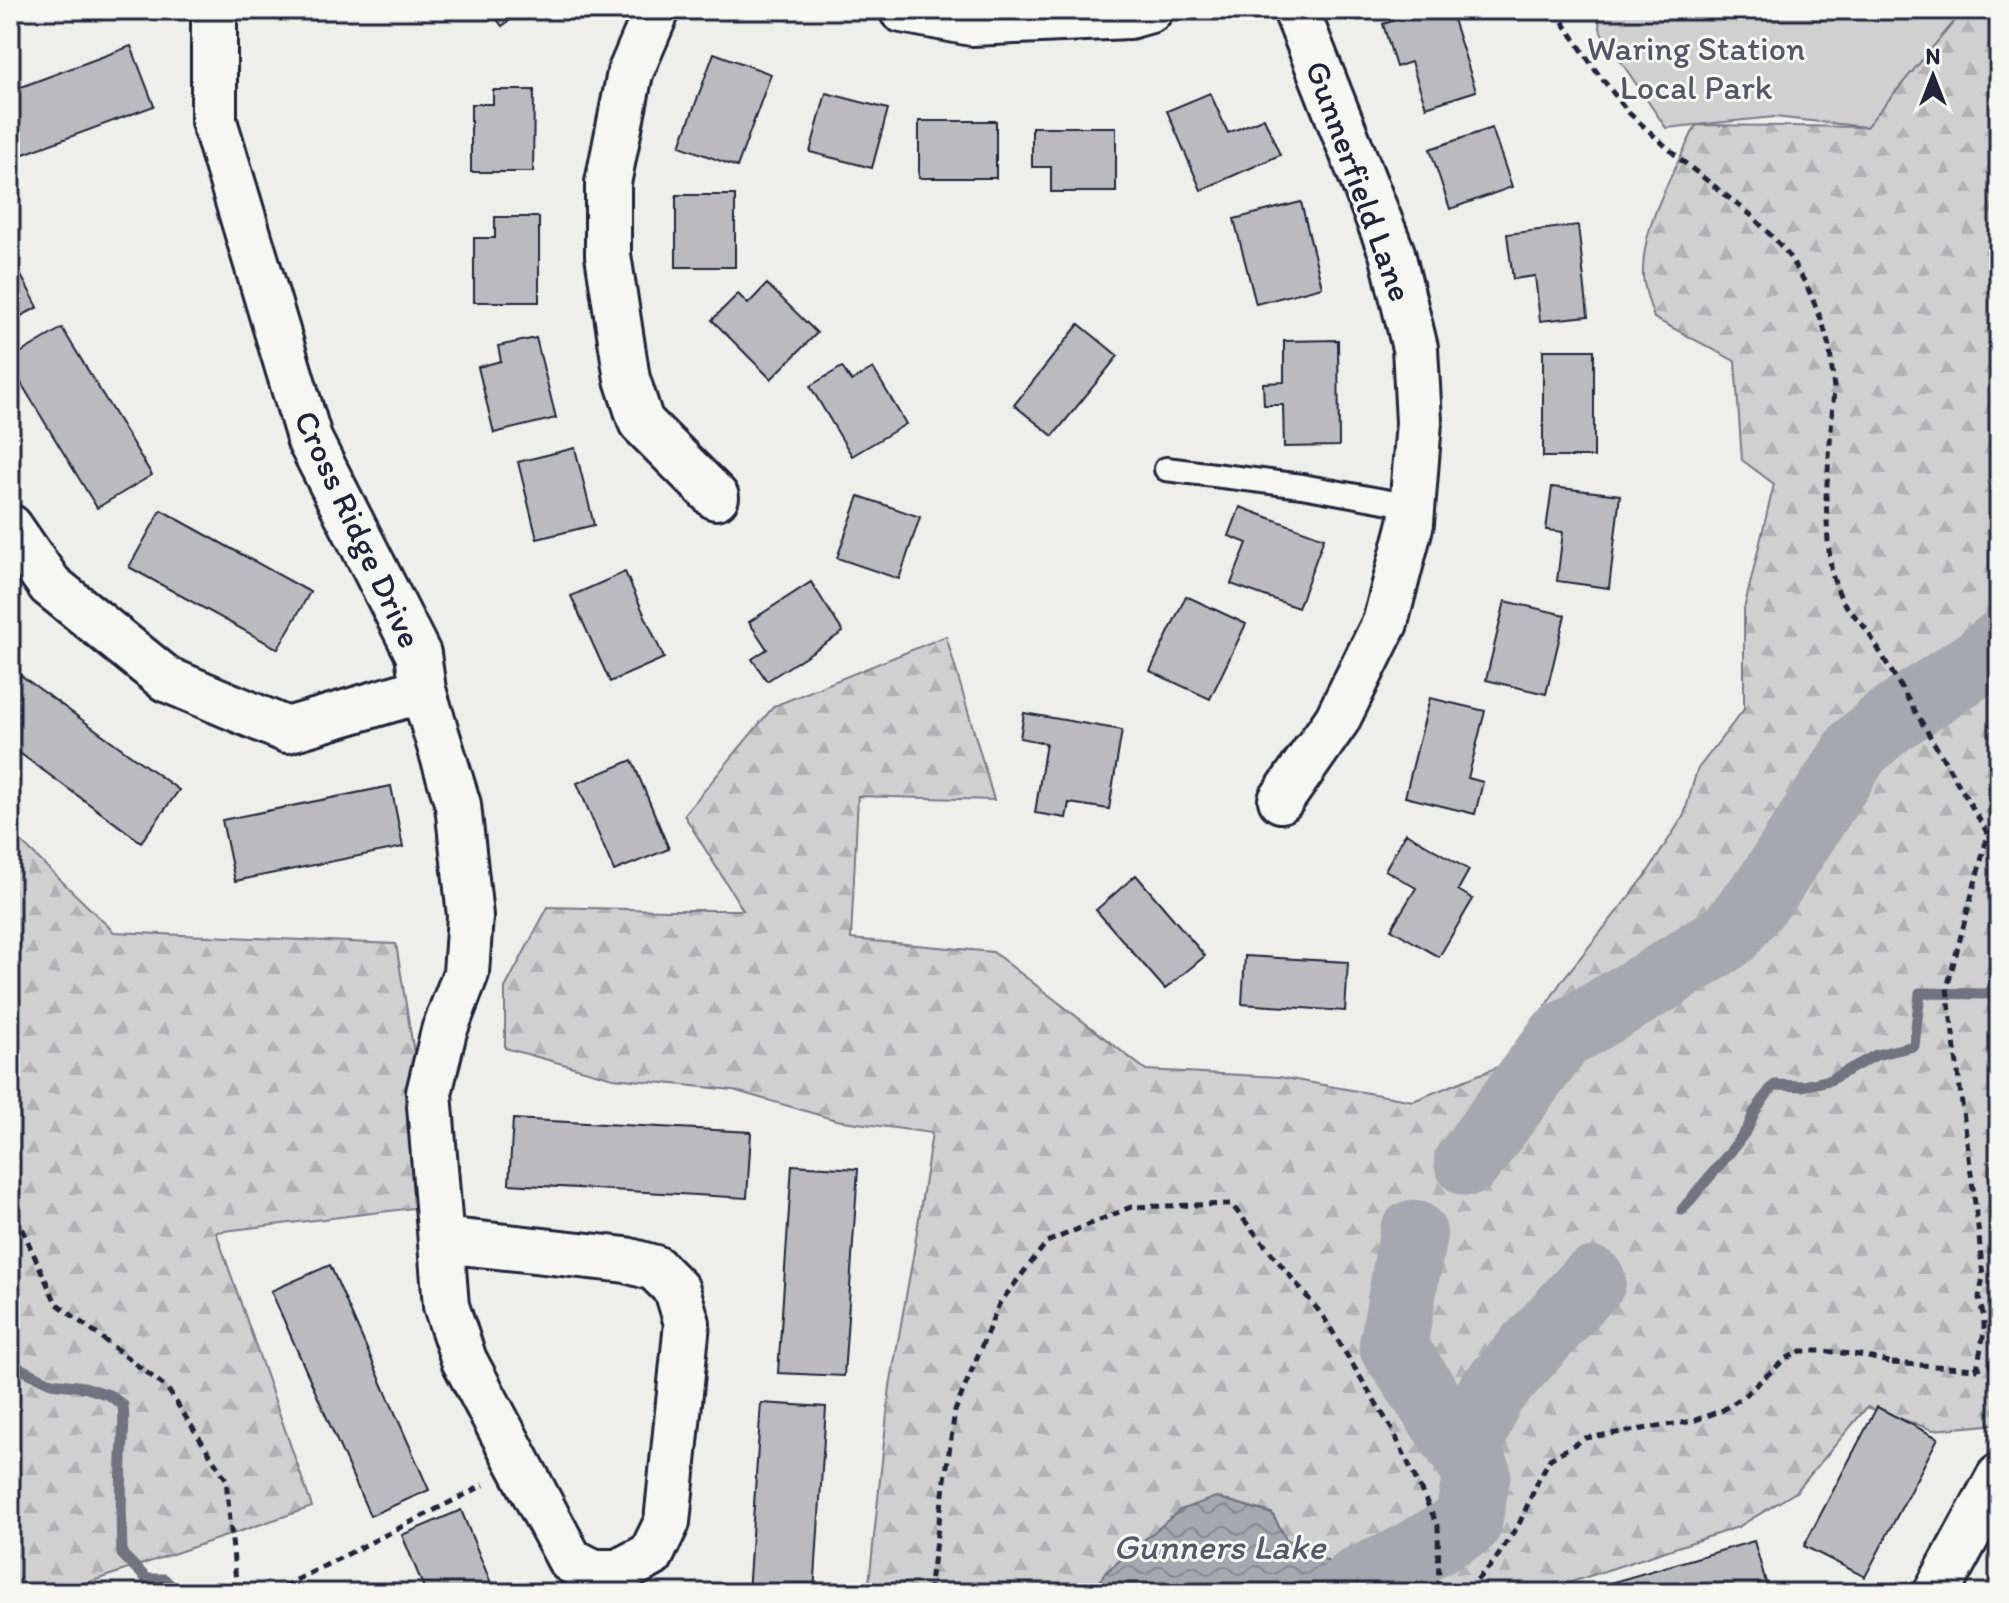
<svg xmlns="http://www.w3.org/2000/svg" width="2009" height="1603" viewBox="0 0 2009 1603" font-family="Itim,sans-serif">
  <defs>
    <pattern id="forest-firs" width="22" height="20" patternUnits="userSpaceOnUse" patternTransform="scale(2)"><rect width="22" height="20" fill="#d0d0d1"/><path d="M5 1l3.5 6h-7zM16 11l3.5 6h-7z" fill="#b2b2b4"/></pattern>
    <pattern id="water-waves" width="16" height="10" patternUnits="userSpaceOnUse" patternTransform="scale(2)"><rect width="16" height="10" fill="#a7a7af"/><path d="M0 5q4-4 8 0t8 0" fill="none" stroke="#888890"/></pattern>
  </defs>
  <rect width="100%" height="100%" fill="#eeeeeb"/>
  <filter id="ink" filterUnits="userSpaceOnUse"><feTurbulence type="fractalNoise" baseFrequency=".0125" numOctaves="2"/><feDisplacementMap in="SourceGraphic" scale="16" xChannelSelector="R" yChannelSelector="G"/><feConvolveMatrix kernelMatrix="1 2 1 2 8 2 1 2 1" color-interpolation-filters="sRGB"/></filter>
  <g filter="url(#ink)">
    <path fill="url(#forest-firs)" stroke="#797986" stroke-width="2" d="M1953,10H1999V1424L1933,1430L1867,1407L1796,1492L1738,1527L1538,1593H1386L1286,1539L1272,1513L1216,1497L1150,1535L1104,1574L1094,1593H868L890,1386L913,1257L932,1133L836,1120L733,1090L613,1078L505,1048V988L548,907L666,910H743L684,815L774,706L946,636L994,800L858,796L851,939L993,952L1146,1070L1279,1077L1413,1101L1508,1063L1563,979L1644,878L1684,815L1697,770L1744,709V609L1774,484L1742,460L1735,361L1654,318C1650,305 1644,290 1643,276C1641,225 1675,170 1696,125L1866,127Z
      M10,831L114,932L396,944L439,1205L216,1232L312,1507L57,1593H10Z"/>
    <path fill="#d0d0d1" stroke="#797986" stroke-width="2" d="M1597,10H1964L1866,127L1774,117L1666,128L1601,32Z"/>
    <path fill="url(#water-waves)" stroke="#727281" stroke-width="2" d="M1216,1497L1272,1514L1286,1539L1386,1593H1094L1104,1574L1180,1510Z"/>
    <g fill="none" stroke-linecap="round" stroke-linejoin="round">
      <path stroke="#727281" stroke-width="11" d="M1682,1210L1731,1151L1748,1128L1754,1113L1769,1091L1775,1085L1803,1086L1830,1080L1876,1055L1914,1046L1920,993L1987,994L1999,985
        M10,1364L51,1383L84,1387L109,1395L123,1405C125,1422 123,1439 122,1456C121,1489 121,1522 122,1554L147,1579H164L178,1593"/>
      <path stroke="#a7a7af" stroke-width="68" d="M1468,1162L1561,1037L1658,980L1728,936L1769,886L1858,748L1889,721L1980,661L1999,645
        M1465,1454L1490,1394L1592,1281
        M1344,1593L1360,1579L1398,1563L1468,1523L1477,1472L1393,1346L1413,1234"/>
    </g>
    <path fill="#bbbbbf" stroke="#22223b" stroke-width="2" d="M490,10H524L502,26Z
      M1428,10H1450L1476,91L1426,107L1411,62L1396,67L1383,24Z
      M131,46L154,106L21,155L10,127V91Z
      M714,53L771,74L737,167L680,146Z
      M493,90H534L533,172H471V104H493Z
      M826,93L888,109L872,168L810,152Z
      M1210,93L1228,133L1264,118L1280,155L1201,190L1167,111Z
      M919,121H996V178H919Z
      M1032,127H1116V192H1051V167H1032Z
      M1492,128L1512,187L1450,209L1430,149Z
      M676,195H735V267H676Z
      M1301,202L1322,287L1256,304L1234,219Z
      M495,217H539V302H474V238H495Z
      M1578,225L1588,316L1540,321L1535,276L1513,279L1507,234Z
      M10,255L38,307L10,322Z
      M767,284L817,333L771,379L712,320L738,294L748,304Z
      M1079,324L1118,356L1053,436L1014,405Z
      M62,328L152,475L97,508L10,365V359Z
      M536,338L556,418L494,433L478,367L501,361L498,346Z
      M1338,340L1339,446L1284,447L1283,405H1264L1263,383L1284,382V341Z
      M1543,350H1594V457H1543Z
      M842,367L851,381L873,368L906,424L852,456L810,386Z
      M575,448L594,525L537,539L518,462Z
      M1552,487L1620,495L1609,588L1557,581L1563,532L1546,530Z
      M859,496L920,517L899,579L837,558Z
      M1240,507L1324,538L1298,608L1231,584L1247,543L1229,536Z
      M161,510L310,592L278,649L129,567Z
      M625,572L664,658L610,682L571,596Z
      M811,582L843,632L767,681L752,659L767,649L749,622Z
      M1186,596L1246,624L1210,699L1150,671Z
      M1505,601L1565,615L1546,694L1486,680Z
      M12,669L179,790L141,842L10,746V671Z
      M1430,698L1485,711L1468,778L1483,782L1475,814L1405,797Z
      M1024,713L1122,730L1109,809L1069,803L1066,818L1035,813L1046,743L1020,738Z
      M632,760L669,849L614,871L577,783Z
      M391,786L403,847L235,881L222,820Z
      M1406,833L1469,870L1458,890L1473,899L1439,957L1391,929L1416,888L1385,870Z
      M1136,875L1205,956L1165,989L1096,910Z
      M1245,956L1348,962L1345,1011L1242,1004Z
      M513,1119L751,1132L747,1198L509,1184Z
      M792,1165L858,1169L844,1376L778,1373Z
      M330,1265L429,1490L370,1516L271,1291Z
      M761,1403L826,1407L814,1593H748Z
      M1877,1407L1938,1438L1865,1577L1804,1546Z
      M461,1510L495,1593H426L402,1535Z
      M1754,1541L1769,1593H1576Z"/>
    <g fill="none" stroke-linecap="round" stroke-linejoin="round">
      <g stroke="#22223b" stroke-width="28">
        <path id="lane" d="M1166,469L1302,486L1412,506"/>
      </g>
      <g stroke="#22223b" stroke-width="50">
        <path id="street" d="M214,10V121L310,441L418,654L423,690L458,805L470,916L466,973L444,1031L429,1093L446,1306L464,1360L570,1560L594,1572H618L651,1555L667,1522L687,1323L677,1290L655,1268L626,1260L442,1240
          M657,10L630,73L608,183V255L627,379L641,422L716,497
          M902,10L972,23L1129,16L1150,10
          M10,527L50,585L166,679L287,730L423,690
          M1281,800L1337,720L1385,623L1411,523L1419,422L1415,348L1392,253L1296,10
          M1936,1593L1999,1477"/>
      </g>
      <path stroke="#22223b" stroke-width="5" stroke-dasharray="8 6" stroke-linecap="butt" d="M1555,10L1596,71L1629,113L1681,160L1751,215L1785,250L1806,284L1822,321L1830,350L1834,389L1826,497L1828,542L1832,575L1842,601L1867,630L1988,834L1947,988L1978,1227L1983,1277L1979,1298L1984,1318V1332L1977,1369L1892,1363
        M10,1203L56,1303L167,1388L226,1479L237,1592
        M1974,1369L1999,1363
        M271,1593L484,1485
        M930,1593V1583L955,1411L999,1304L1047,1242L1131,1207L1231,1204L1323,1316L1393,1431L1438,1526L1439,1593
        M1453,1593L1470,1587L1494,1562L1520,1522L1539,1479L1550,1459L1585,1438L1693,1421L1723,1410L1744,1396L1785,1359L1801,1351H1824L1860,1355L1893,1363"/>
      <use href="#lane" stroke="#f6f6f2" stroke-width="22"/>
      <use href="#street" stroke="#f6f6f2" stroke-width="44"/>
    </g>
  </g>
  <g text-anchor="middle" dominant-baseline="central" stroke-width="6" stroke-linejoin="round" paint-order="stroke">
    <g font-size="34" fill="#565668" stroke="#f6f6f2">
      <text x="1696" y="48">Waring Station<tspan x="1696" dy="39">Local Park</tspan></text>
    </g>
    <g font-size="34" fill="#22223b" stroke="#f6f6f2">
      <text transform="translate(1359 181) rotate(70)">Gunnerfield Lane</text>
      <text transform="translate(358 529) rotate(65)">Cross Ridge Drive</text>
    </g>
    <g font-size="36" font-style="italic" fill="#575769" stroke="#f6f6f2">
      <text x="1219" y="1546">Gunners Lake</text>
    </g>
  </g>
  <rect width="2009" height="1603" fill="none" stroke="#f6f6f2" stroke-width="40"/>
  <rect x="20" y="20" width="1969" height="1563" fill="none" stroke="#22223b" stroke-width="3" filter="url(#ink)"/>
  <g transform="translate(1933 76)" stroke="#f6f6f2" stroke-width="6" paint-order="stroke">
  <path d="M0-6L14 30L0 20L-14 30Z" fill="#22223b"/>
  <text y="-12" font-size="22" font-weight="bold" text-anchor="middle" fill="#22223b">N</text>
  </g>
</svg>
